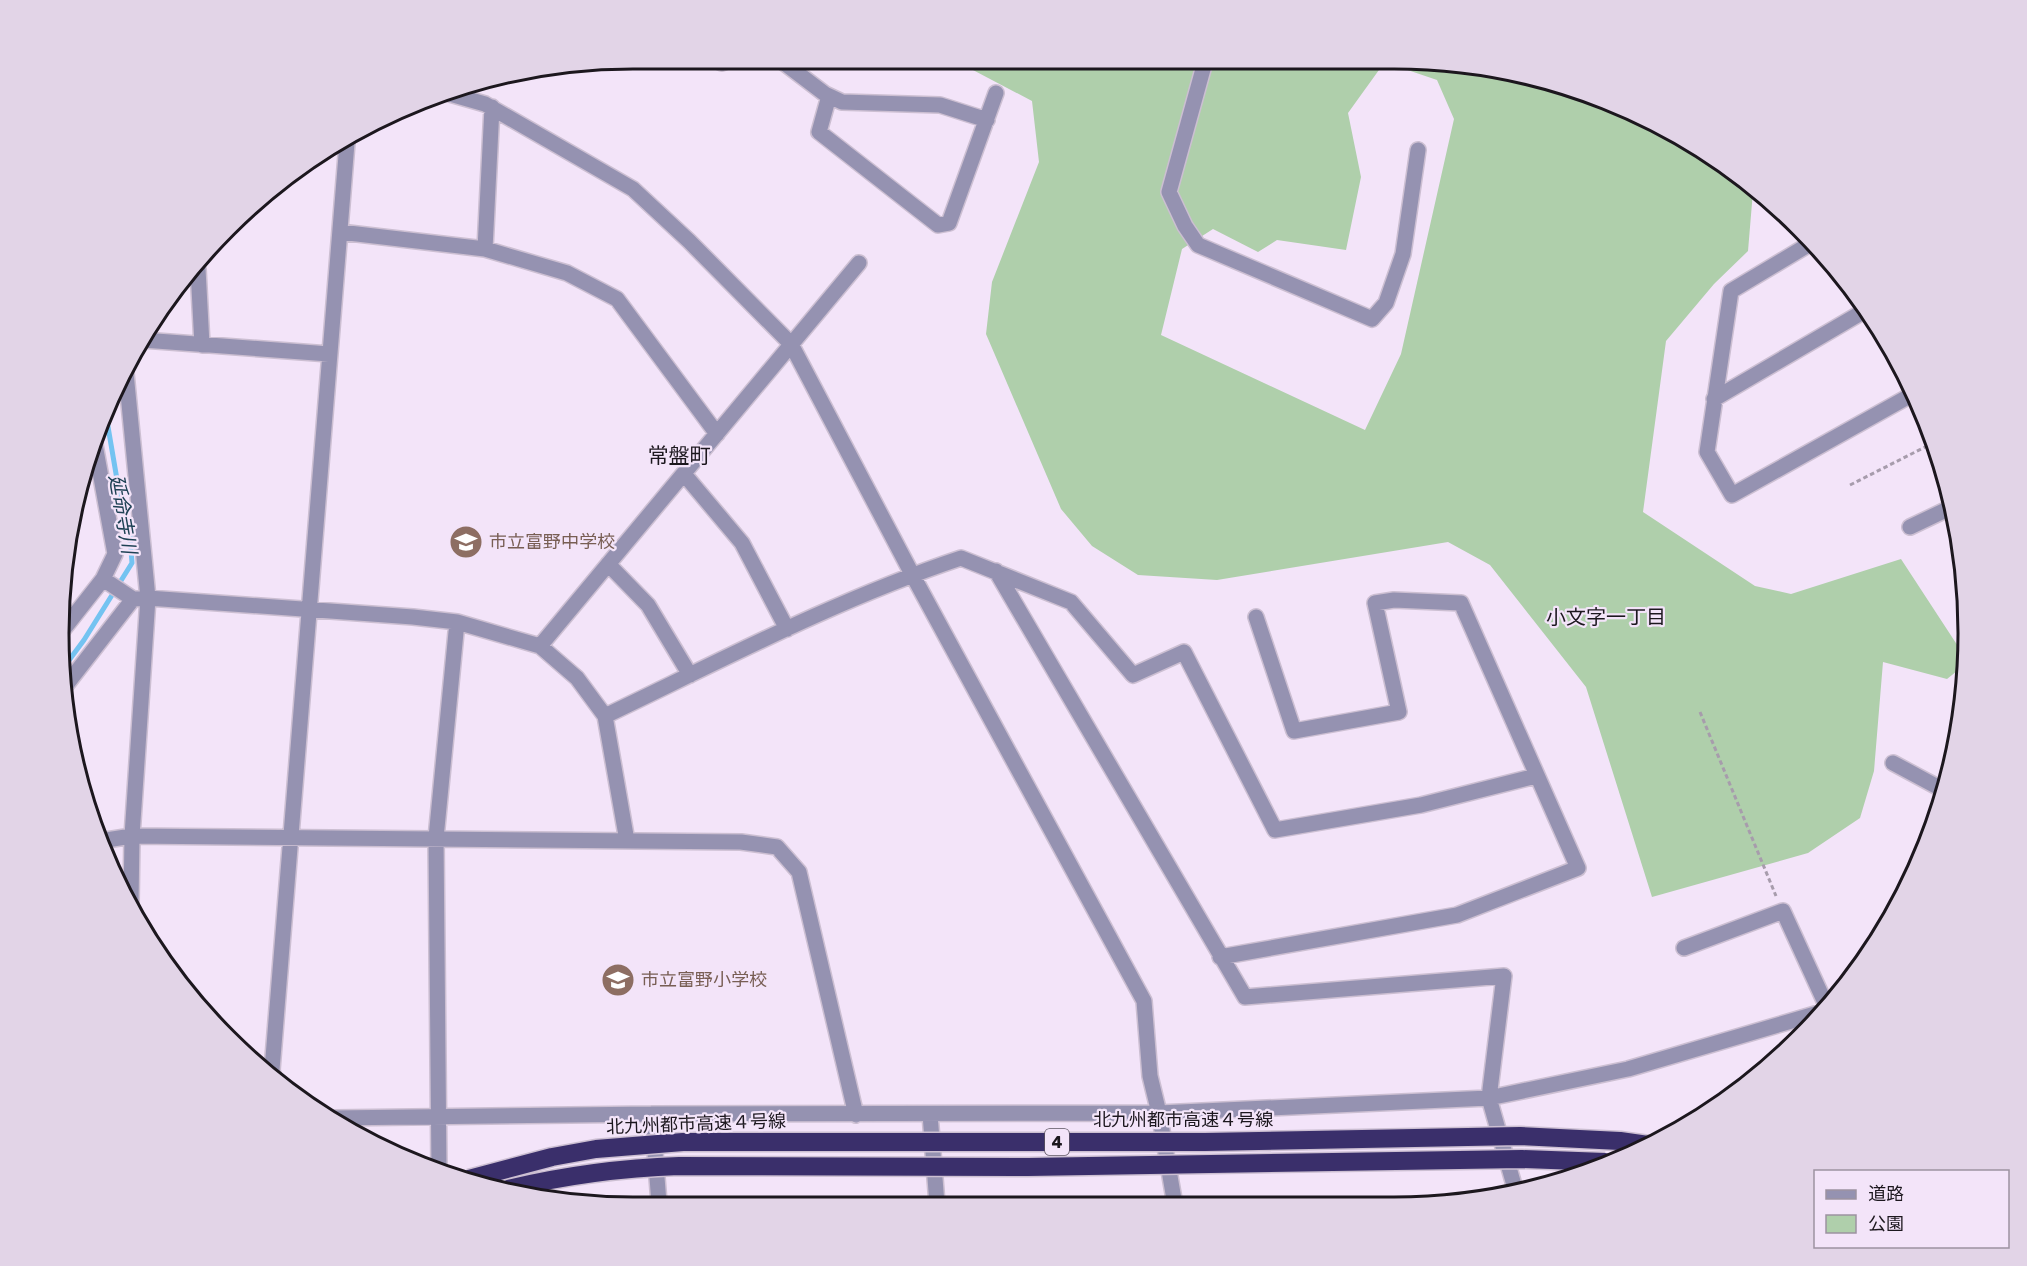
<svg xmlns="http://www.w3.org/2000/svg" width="2027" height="1266" viewBox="0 0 2027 1266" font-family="Rubik,'Noto Sans JP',sans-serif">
  <rect width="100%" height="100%" fill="#f3e4f9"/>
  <path fill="#afcfab" d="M954,60L1384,63L1348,113L1361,177L1346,250L1277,240L1258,252L1213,229L1182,249L1161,335L1365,430L1401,354L1454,119L1437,80L1387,63H1469L1614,102L1743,177L1749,182L1753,191L1748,251L1714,284L1666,341L1643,512L1755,586L1791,594L1901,559L1967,660V663L1947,679L1883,662L1874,771L1860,818L1808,853L1652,897L1586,687L1490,565L1448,542L1217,580L1138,575L1092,546L1061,509L986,334L992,282L1039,162L1032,101Z"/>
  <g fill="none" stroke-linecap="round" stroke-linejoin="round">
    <path stroke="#74c3f1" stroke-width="5" d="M64,667L84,640L132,563L130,536L121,503L106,415"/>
    <g stroke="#ccbfd2" stroke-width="18">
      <path id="minor" d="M713,59L722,63L732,59
        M779,59L825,94L842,102L940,105L987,120
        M1205,62L1169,192L1185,226L1198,245L1372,319L1386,303L1403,254L1418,150
        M443,92L485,104L633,189L689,241L791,344L912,574L1144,1001L1150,1076L1159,1113L1175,1205
        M829,96L819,132L938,225L949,223L996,93
        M340,232L485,249L567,273L617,299L717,434
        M1813,242L1731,291L1707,452L1732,495L1913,394
        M485,249L492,107
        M198,269L202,345
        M143,340L329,354
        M126,373L148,598L132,836L131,903
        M1714,399L1866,310
        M94,439L115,554L103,579
        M684,474L742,543L787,629
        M1910,527L1952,507
        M608,564L648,605L690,675
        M996,571L1245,997L1504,976L1489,1098L1516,1192
        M59,635L103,579L133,599L148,598L413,617L457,622L540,646L577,678L605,716L627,841
        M540,646L859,263
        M67,684L133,599
        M605,716C722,660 838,599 961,558L1071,602L1133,675L1184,652L1275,830L1421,805L1536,776
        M1893,763L1945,791
        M100,841L132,836L741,842L777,847L799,872L856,1115
        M1684,948L1783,911L1827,1007
        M1220,957L1457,915L1578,868L1461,603L1394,600L1375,603L1399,712L1294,731L1256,617
        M274,1079L272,1070L347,143
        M652,1114L659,1203
        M930,1114L937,1204
        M334,1118L652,1114L1159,1113L1489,1098L1628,1069L1822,1012
        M439,1171L436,838L457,622"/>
    </g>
    <path stroke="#a79cac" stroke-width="3" stroke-dasharray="4.5 3" stroke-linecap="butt" d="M1850,485L1935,442
      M1700,712L1776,896"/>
    <use href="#minor" stroke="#9592b1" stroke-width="15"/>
    <g stroke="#ccbfd2" stroke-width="21" stroke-linecap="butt">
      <path id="highway-bridge" d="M469,1179L552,1157L596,1149L683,1142H1205L1520,1136L1620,1141L1648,1145
        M508,1189C567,1175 618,1168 679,1166L1028,1167L1522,1159L1605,1162"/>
    </g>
    <use href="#highway-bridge" stroke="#3a2f6b" stroke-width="18"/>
  </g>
  <defs>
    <g id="school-disc" transform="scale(1.725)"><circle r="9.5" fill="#8d6e63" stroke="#f3e4f9"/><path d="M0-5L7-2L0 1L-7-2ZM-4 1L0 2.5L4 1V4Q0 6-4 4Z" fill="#fff"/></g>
  </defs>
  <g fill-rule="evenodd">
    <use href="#school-disc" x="466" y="542"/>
    <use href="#school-disc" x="618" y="980"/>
  </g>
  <g text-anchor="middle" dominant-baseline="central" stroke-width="4.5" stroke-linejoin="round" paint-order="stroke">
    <rect fill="#f3e4f9" stroke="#5c5460" stroke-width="1.5" x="1045" y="1129" width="24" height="26" rx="4.5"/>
    <g font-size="16" font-weight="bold" fill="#1c171e">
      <text x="1057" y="1142">4</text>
    </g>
    <g font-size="18" fill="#785e54" stroke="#f3e4f9" text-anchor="start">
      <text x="489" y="542">市立富野中学校</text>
      <text x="641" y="980">市立富野小学校</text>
    </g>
    <g font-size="18" fill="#1c171e" stroke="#f3e4f9">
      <text x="1183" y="1120">北九州都市高速４号線</text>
      <text transform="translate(696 1124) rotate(-2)">北九州都市高速４号線</text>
    </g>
    <g font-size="20" font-style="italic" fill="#1e4154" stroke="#f3e4f9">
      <text transform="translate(123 514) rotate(80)">延命寺川</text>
    </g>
    <g font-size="20" fill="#1c171e" stroke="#f3e4f9">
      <text x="1606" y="617">小文字一丁目</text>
    </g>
    <g font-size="21" fill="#1c171e" stroke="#f3e4f9">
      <text x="679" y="455">常盤町</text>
    </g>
  </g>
  <path d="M0 0H2027V1266H0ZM633 69H1394A564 564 0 0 1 1958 633V633A564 564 0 0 1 1394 1197H633A564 564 0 0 1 69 633V633A564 564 0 0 1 633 69Z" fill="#e2d4e7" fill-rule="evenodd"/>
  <path fill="none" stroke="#1c171e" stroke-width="3" d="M633 69H1394A564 564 0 0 1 1958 633V633A564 564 0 0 1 1394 1197H633A564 564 0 0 1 69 633V633A564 564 0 0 1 633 69Z"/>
  <rect x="1814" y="1170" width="195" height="78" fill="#f3e4f9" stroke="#9d92a1" stroke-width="1.5"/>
  <rect x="1826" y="1190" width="30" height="9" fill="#9592b1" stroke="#9d92a1" stroke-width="1.5"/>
  <text x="1868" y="1200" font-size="18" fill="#1c171e">道路</text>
  <rect x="1826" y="1215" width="30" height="18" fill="#afcfab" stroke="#9d92a1" stroke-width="1.5"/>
  <text x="1868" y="1230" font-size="18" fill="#1c171e">公園</text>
</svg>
